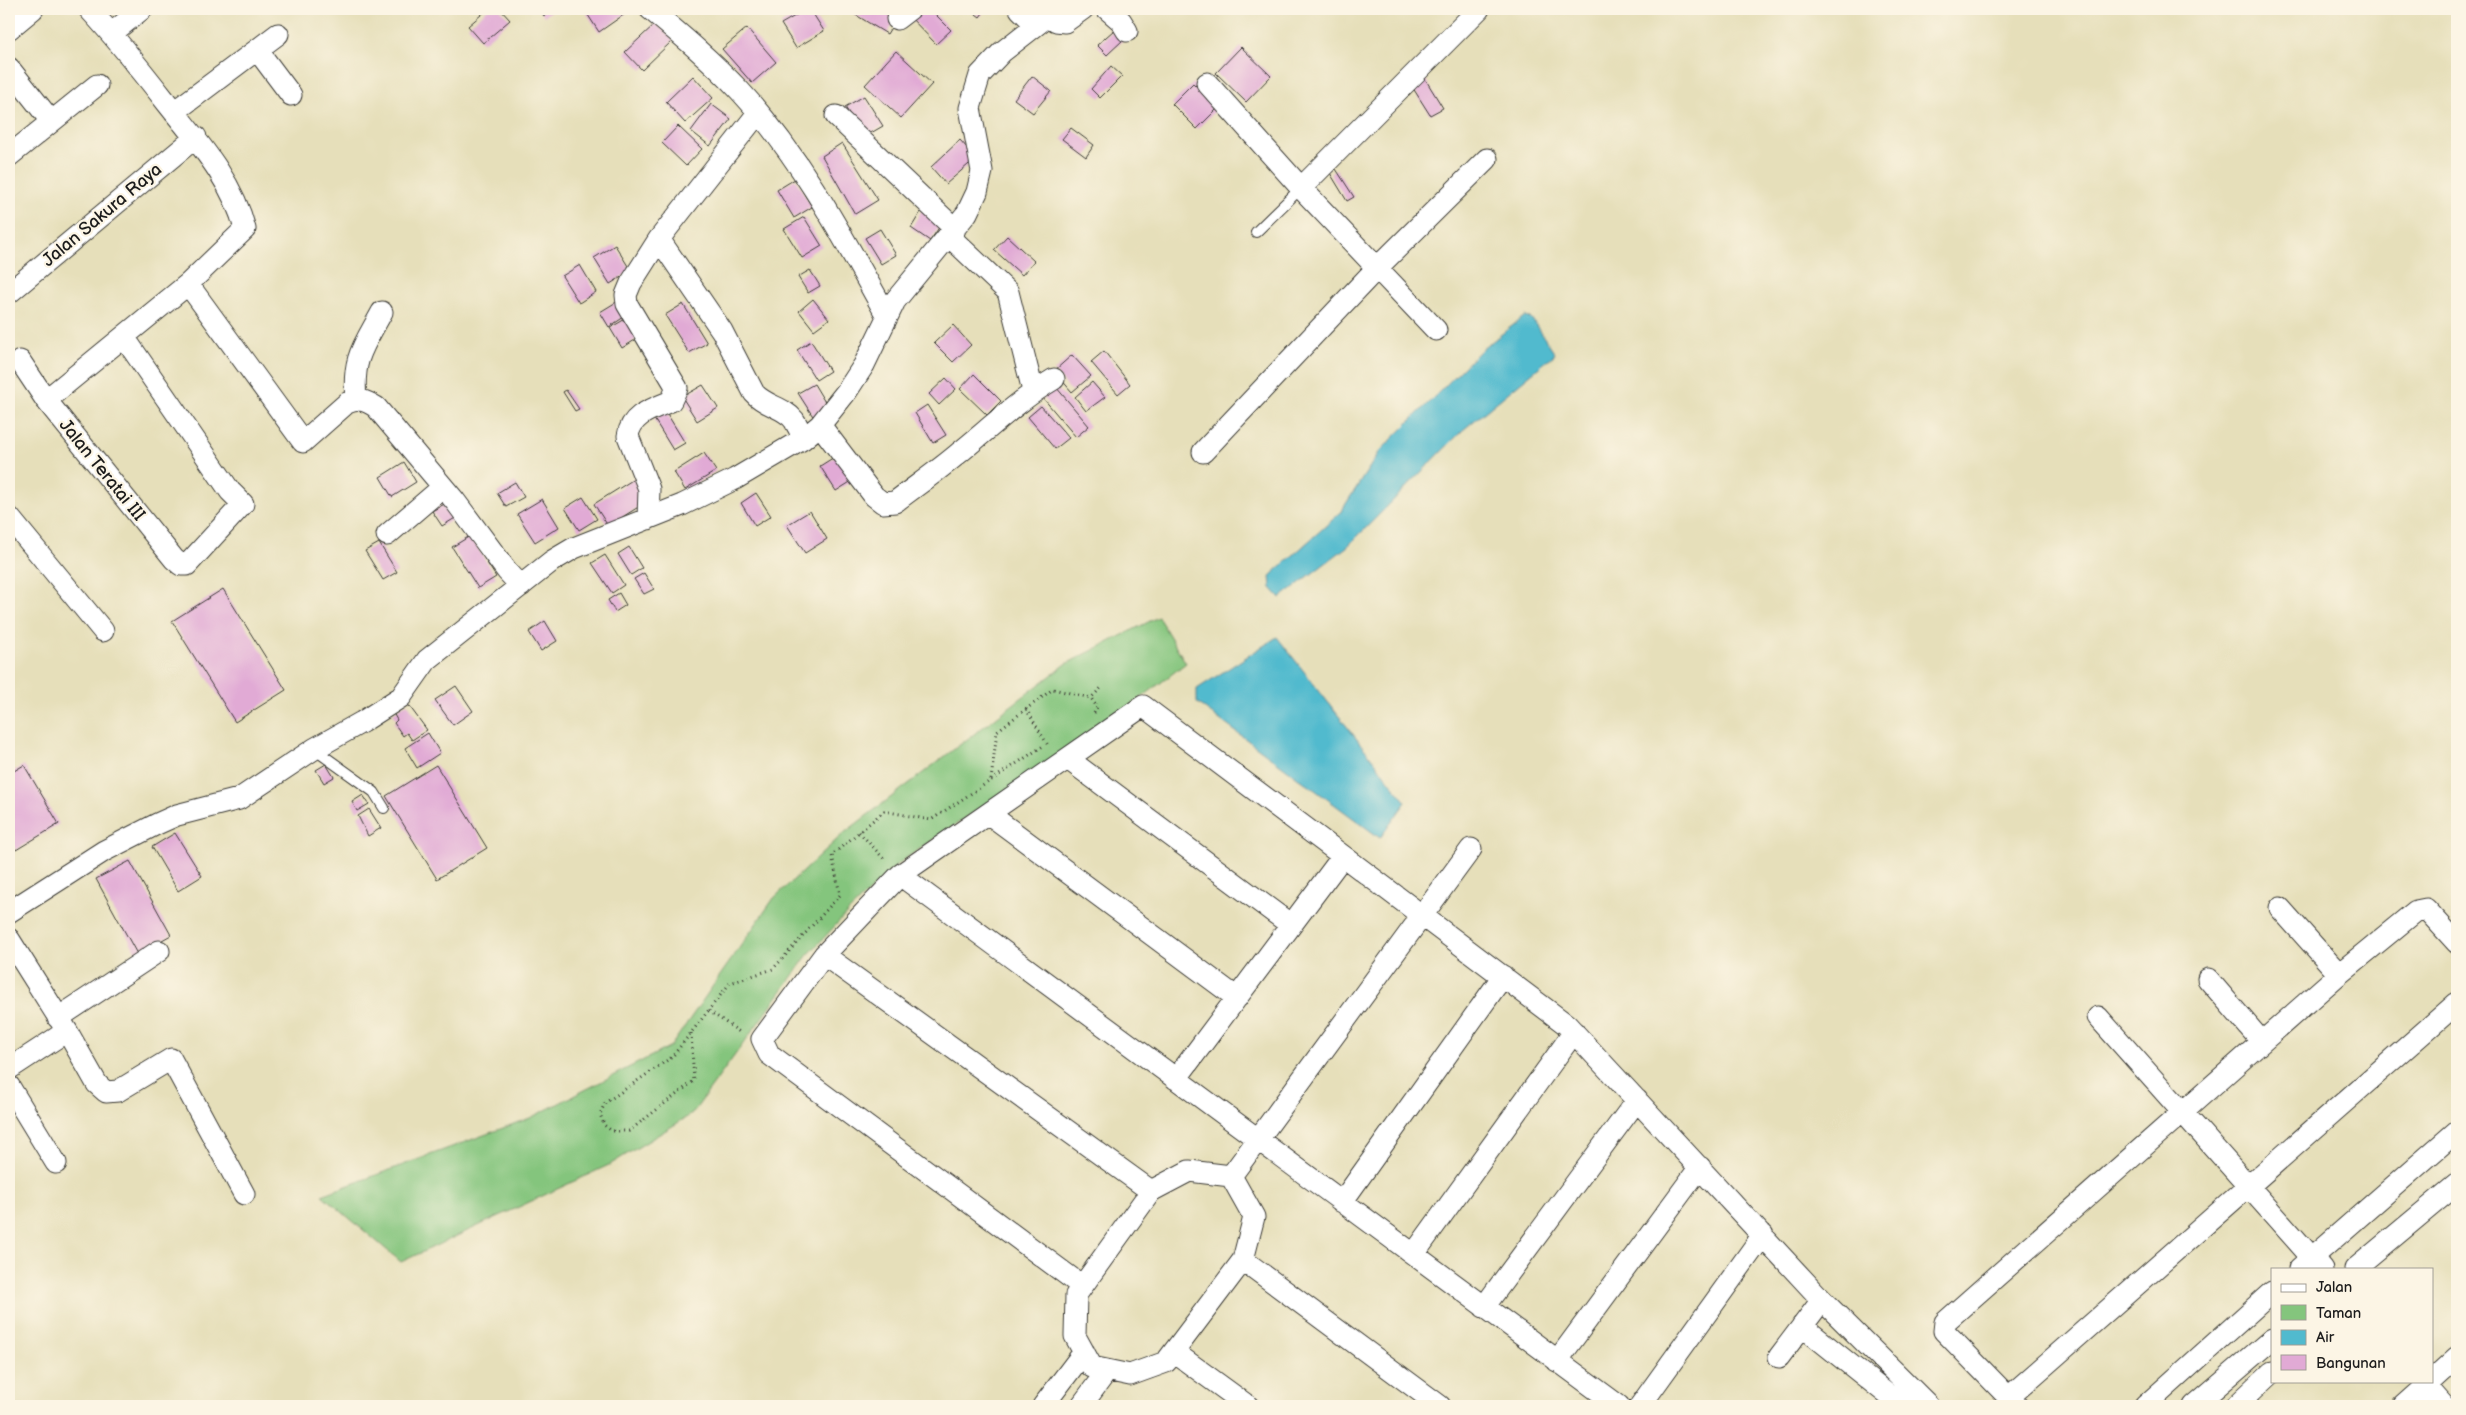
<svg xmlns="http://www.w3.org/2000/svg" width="2466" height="1415" viewBox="0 0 2466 1415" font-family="'Balsamiq Sans',sans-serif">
  <rect width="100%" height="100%" fill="#fcf5e5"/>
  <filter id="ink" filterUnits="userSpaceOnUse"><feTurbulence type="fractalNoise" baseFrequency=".02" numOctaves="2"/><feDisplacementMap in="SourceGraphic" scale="10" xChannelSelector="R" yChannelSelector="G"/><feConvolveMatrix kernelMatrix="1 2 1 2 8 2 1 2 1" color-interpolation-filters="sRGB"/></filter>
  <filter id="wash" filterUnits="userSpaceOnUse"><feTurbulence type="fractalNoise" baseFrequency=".0096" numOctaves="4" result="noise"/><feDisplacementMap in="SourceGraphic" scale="20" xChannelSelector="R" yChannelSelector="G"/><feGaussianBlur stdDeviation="1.12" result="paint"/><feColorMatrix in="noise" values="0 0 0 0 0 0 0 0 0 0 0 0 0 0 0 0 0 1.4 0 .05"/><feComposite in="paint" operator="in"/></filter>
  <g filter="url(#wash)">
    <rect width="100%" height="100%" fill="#e6dfba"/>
    <path fill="#84c57d" stroke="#50704c" d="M1158,617L1186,663L1131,706L899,863L848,912L807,956L692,1114L611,1164L401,1262L322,1195L530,1118L671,1046L774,898L844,833L1066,664Z"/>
    <path fill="#51bace" stroke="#366b75" d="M1525,316L1531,318L1555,354L1463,430L1348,546L1280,598L1271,588L1270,576L1340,513L1380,451L1481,350Z
      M1277,637L1406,802L1380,838L1197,703V689Z"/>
    <g id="blocks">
      <path fill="#e1aad5" d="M488,9H500L510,20L483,43L468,26Z
        M539,9H554L544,16Z
        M584,9H632L599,32Z
        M745,9H756L750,14Z
        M807,9H810L824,31L796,48L781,24Z
        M846,9H894L900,13L887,34Z
        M915,9H930L951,30L936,44L908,15Z
        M969,9H986L980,17Z
        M656,23L673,40L642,70L625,52Z
        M747,28L776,62L752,83L722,49Z
        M1114,30L1123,40L1107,55L1097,45Z
        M1241,47L1271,76L1246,102L1216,73Z
        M896,51L932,84L901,118L865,85Z
        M1111,66L1122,76L1100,98L1091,89Z
        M693,76L713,98L685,123L666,102Z
        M1032,76L1051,91L1033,113L1014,99Z
        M1424,77L1443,108L1430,115L1411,85Z
        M1193,83L1218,108L1197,129L1172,104Z
        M864,96L883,126L864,137L845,107Z
        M711,104L731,119L710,146L691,131Z
        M678,126L702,149L686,166L662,143Z
        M1071,128L1094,145L1086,157L1062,139Z
        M960,140L976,158L946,184L931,167Z
        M842,143L878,200L855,214L822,156Z
        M1336,169L1354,197L1347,201L1330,173Z
        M795,179L812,207L794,218L777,190Z
        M922,210L942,223L930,241L911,228Z
        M804,217L822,246L802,258L784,229Z
        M880,229L896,255L881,264L865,238Z
        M1007,236L1034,261L1022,275L994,250Z
        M615,245L631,271L610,284L594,258Z
        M580,265L596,292L579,303L562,276Z
        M810,270L820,286L808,293L798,277Z
        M813,299L829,319L814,330L799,311Z
        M618,301L627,315L609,327L600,312Z
        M683,304L707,343L689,353L665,315Z
        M627,318L640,337L622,348L610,328Z
        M953,325L971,345L953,362L934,343Z
        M811,341L830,371L816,380L797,350Z
        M1104,351L1130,384L1118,394L1091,362Z
        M1072,355L1091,376L1072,392L1054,371Z
        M974,374L1001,401L987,415L960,389Z
        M946,378L956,389L939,405L929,394Z
        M1092,382L1105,397L1086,411L1075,397Z
        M814,384L829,409L814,418L798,393Z
        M703,385L718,408L697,421L682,397Z
        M1056,387L1089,426L1076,437L1043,398Z
        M566,390L579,409L575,411L563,392Z
        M927,405L946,435L933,443L915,413Z
        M1041,406L1069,438L1055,449L1028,417Z
        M666,412L685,443L673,450L654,419Z
        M704,453L716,471L685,490L674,472Z
        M839,454L855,479L836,491L820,466Z
        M404,462L416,482L392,497L380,477Z
        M634,479L648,501L608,526L594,504Z
        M515,482L524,497L506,507L497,493Z
        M756,493L771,516L755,526L741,503Z
        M583,497L597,519L579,530L565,508Z
        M542,499L559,527L535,542L517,514Z
        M448,502L457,517L442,526L432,511Z
        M810,511L827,539L805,553L787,525Z
        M470,536L496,577L478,588L452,547Z
        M379,543L397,572L383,580L365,551Z
        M629,547L642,568L631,575L618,554Z
        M605,555L624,585L612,593L592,563Z
        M644,573L654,589L644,594L634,579Z
        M223,589L286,690L235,722L172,621Z
        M619,593L626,605L615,612L608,600Z
        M545,621L557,641L541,651L529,632Z
        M456,686L473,711L453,725L435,700Z
        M407,703L427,730L412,740L407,733L403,736L394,723L397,720L393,713Z
        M428,733L440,753L417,768L405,748Z
        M326,764L334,777L324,783L316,770Z
        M24,765L59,824L16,850L9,838V774Z
        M436,765L487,848L437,879L386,796Z
        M363,795L369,804L357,811L352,802Z
        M369,809L381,828L368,836L358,816Z
        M175,833L202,876L178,891L152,847Z
        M130,861L171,935L137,954L96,879Z"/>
    </g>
  </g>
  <g filter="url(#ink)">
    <use href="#blocks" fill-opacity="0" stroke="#3a3934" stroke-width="1"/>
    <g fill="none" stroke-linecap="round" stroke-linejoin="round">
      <g stroke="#3a3934" stroke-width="12">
        <path id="service" d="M1256,232L1301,188
          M314,749L374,792L384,808"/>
      </g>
      <g stroke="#3a3934" stroke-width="23">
        <path id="minor" d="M650,9C681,35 712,61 740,91C801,157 843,237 887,316
          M1020,9L1036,25
          M1107,9L1121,21L1127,31
          M1050,14L1056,21L1065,22L1083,9
          M897,19L910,9
          M9,29L33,9
          M112,33L142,9
          M258,51L291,95
          M9,68L51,121
          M1207,83L1301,188L1436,330
          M174,112L278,34
          M836,116L955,229
          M9,156L97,85
          M1301,188L1479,9
          M949,236L1008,292L1033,391
          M659,239L722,331L754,393C765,406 784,407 794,420C798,426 801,433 803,439
          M188,284L303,442L347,403C359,398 365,400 376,407L455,501L507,571L521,586
          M9,293L196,137
          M20,361L46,400L174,559L181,565H187L243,504L230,491L124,337
          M46,400L188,284L245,229C233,181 198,142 167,103C142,71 117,39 89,9
          M356,400C352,358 363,347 382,312
          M820,425L874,496L883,503L895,502C916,486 939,470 959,453C991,427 1019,400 1054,379
          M1203,452L1377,268L1487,159
          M9,517L103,631
          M648,519L649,489L628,436C631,414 653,409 671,401L677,388L627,304L626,295L631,283L659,239L758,113
          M387,535L443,487
          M1068,759L1291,925
          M989,814L1237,998
          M1343,856L1567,1025L1822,1300L1928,1405L1926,1406
          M900,875L1619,1406
          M2280,908L2339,974
          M9,912L104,851L157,824L177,815L239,799L314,749L362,722L401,697L427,660L552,561L574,548L682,505L735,479L803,439L820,425L847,391L864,365L895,301L967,213L977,192L982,171L970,108L980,75L1002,52L1057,9
          M9,939L67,1031L97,1084L106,1092L118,1091L171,1059L244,1194
          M824,955L1151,1191
          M2208,979L2262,1042
          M2098,1017L2322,1269
          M58,1018L159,951
          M9,1069L67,1031
          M9,1086L56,1163
          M1189,1171L1231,1176L1254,1217L1243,1260L1166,1362L1130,1375L1092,1367L1075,1336L1076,1295L1151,1191Z
          M1231,1176L1471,849
          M1342,1202L1503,976
          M1414,1254L1574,1032
          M1243,1260L1440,1406
          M2299,1269L2457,1131
          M2355,1269L2457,1184
          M1082,1286L769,1054L762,1039L824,955L900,875L1143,706L1343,856L1176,1079
          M1484,1307L1637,1100
          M1802,1326L1902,1406
          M1174,1352L1248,1406
          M1779,1357L1822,1300
          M1557,1361L1700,1167
          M2432,1380L2457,1357
          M2422,1381L2444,1406
          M2009,1397L2457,1003
          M1043,1406L1084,1352
          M1081,1406L1107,1371
          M1640,1406L1763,1235
          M2017,1406L1944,1331L1945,1322L2339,974L2416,911L2426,909L2457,943
          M2145,1406L2272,1292
          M2194,1406L2272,1339
          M2236,1406L2272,1372
          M2403,1406L2431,1381"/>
      </g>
      <path stroke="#3a3934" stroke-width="3" stroke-dasharray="1 4" stroke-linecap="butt" d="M1026,709L1049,747
        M1094,713L1097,707L1091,698L1102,687
        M991,780L997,731L1053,689L1091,698
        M859,832L886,861
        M709,1011L741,1033
        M691,1033L694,1081L629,1131H612L604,1125L600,1114L605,1103L672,1057L730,983L773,969L840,895L832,855L884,811L931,820L1043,746"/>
      <use href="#service" stroke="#fff" stroke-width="10"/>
      <use href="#minor" stroke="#fff" stroke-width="21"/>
    </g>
  </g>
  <g text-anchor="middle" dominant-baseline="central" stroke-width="4.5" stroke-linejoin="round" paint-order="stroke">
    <g font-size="18" fill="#1c1c1c" stroke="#fcf5e5">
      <text transform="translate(102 215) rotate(-40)">Jalan Sakura Raya</text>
      <text transform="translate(102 470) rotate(51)">Jalan Teratai III</text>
    </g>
  </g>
  <rect width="2466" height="1415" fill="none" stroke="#fcf5e5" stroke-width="30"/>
  <rect x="2271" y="1268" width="162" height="115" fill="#fcf5e5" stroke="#a29e95"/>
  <rect x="2281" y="1284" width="25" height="8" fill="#ffffff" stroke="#a29e95"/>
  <text x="2316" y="1292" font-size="15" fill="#1c1c1c">Jalan</text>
  <rect x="2281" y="1305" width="25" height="15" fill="#84c57d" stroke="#a29e95"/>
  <text x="2316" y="1318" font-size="15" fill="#1c1c1c">Taman</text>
  <rect x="2281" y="1330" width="25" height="15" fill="#51bace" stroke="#a29e95"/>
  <text x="2316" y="1342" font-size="15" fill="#1c1c1c">Air</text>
  <rect x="2281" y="1355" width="25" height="15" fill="#e1aad5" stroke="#a29e95"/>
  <text x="2316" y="1368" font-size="15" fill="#1c1c1c">Bangunan</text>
</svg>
